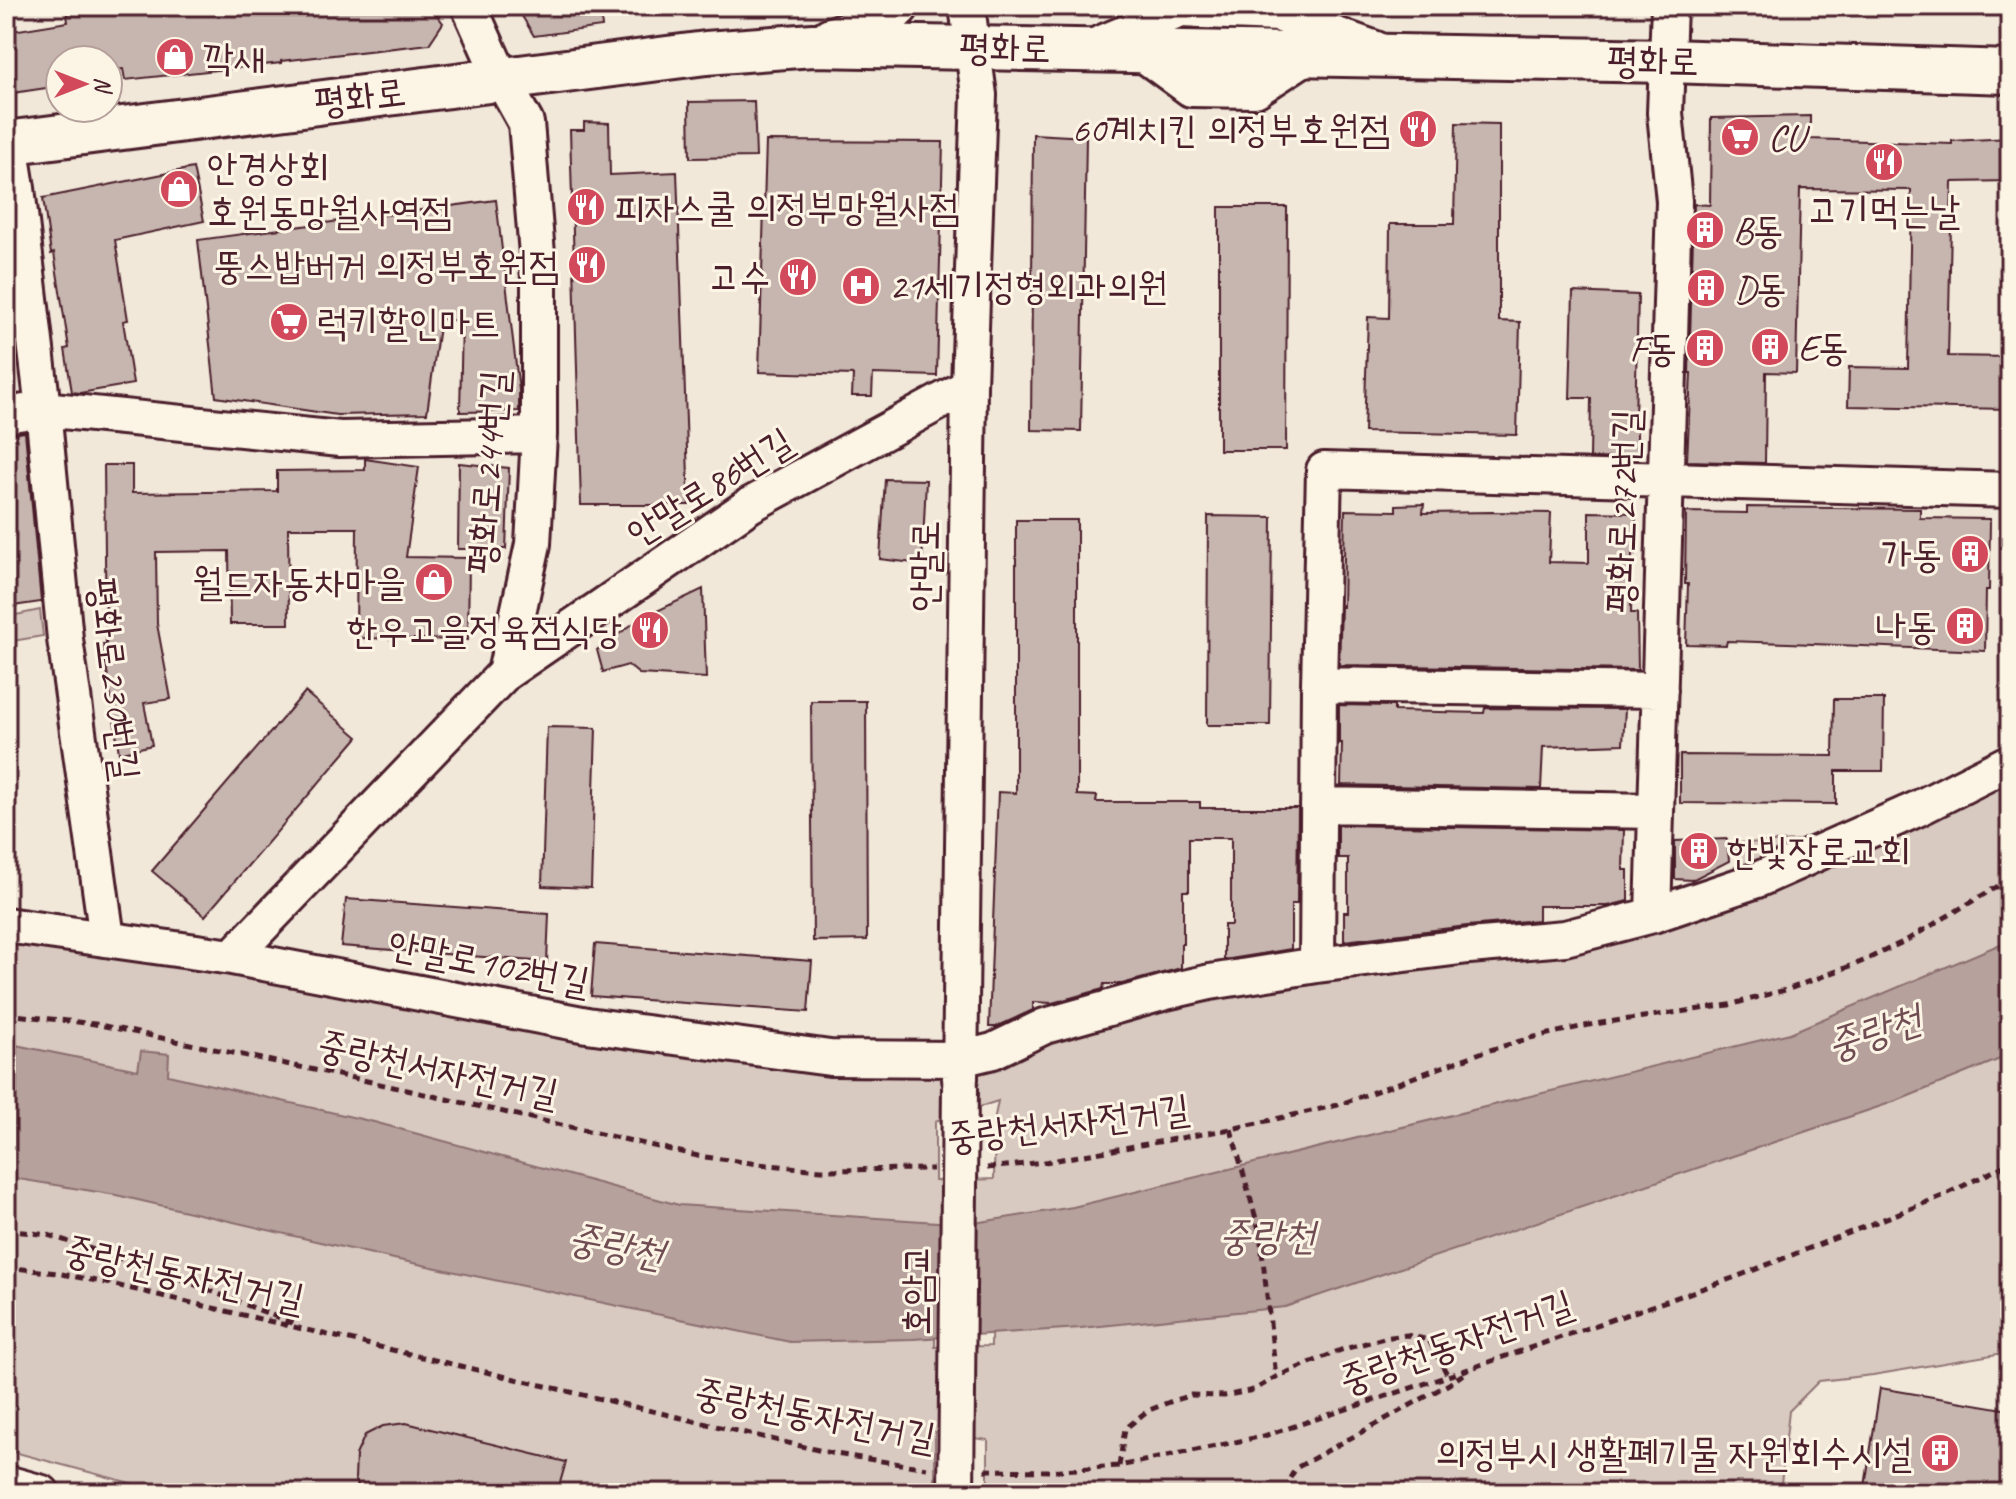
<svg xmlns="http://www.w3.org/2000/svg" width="2016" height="1499" viewBox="0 0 2016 1499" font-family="Caveat,'Poor Story',sans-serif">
  <rect width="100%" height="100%" fill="#f1e8da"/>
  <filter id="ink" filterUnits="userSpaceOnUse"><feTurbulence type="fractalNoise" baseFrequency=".0125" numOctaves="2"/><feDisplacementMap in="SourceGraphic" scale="16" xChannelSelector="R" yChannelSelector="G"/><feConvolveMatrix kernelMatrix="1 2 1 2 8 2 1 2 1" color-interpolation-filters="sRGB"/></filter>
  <g filter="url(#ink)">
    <path fill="#d8cac0" stroke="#917476" stroke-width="2" fill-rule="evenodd" d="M40,610L43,636L6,642V617Z
      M2010,743V1352L1873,1375L1819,1381L1789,1411L1780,1493H168L6,1450V942L240,973L898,1072L1213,991L1498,953L1624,942L1749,896L1735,843L1883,839ZM998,1101L995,1116L994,1179L935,1181V1121ZM992,1247L991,1346L935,1347V1253ZM935,1432L988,1440V1481H935Z"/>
    <path fill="#b6a19c" stroke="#8b6d6f" stroke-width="2" d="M2010,940V1055L1899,1100L1285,1307L1081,1328L913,1339L790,1342L394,1259L116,1195L6,1177V1043L138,1070L141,1051L169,1054L168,1075L374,1122L679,1205L968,1224L1073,1207L1790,1033Z"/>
    <path fill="#c7b6af" stroke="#4a1f2b" stroke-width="2" d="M114,6H430L443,23L429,44L281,61V63L125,80L123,69L108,71V60H60V86L6,94V32L68,22L67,14Z
      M516,6H600L602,27L534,36Z
      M754,101L756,157L690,158L689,102Z
      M1810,116V139L1952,144V141L2010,138V181L1952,182L1948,356L2010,357V409L1848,406L1849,367L1908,368L1911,190L1800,189L1796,373L1766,372L1765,463L1687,461L1691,373H1689L1694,204L1710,205L1711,118Z
      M584,122L609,123L610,175L677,172L689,505H581L570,130H584Z
      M1456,123L1499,124V321L1520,322L1517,435L1364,432L1368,317L1389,318L1390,224H1454Z
      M1033,134L1086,137L1081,431L1031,430Z
      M766,141L943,142L937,376L873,374L872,396H852L853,375L759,372Z
      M193,168L204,221L115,240L128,320L123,321L133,384L80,393L72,392L65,349L69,348L54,253L51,254L43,198Z
      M496,200L519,390V411L460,412L462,321L440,319L427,413L337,415L216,397L198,240Z
      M1219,207H1287L1286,450H1219Z
      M1573,292L1638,295L1635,422H1637V459L1590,458L1591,398H1570Z
      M25,432L41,602L6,607V435Z
      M365,459L419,467L406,557L469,558L468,640L356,638L357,528H288L289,624H230L229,551L156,552L157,624L171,699L144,703L152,745L119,753L103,644H106L104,465H132V493L277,491V471L365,470Z
      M459,463L509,468L506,549H458Z
      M885,479L926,480L922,564L880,559Z
      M1424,504L1423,513L1492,512L1551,513L1549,562L1589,563V512L1636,513L1635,554H1632L1631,613H1637L1638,670L1339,665L1341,607H1343L1345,510L1396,511V505Z
      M1747,507L1920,509V518L1990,519L1989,590H1986L1985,651L1788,643L1727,641L1726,645L1686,644L1688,584H1685L1686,512L1747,513Z
      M1208,516L1272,517L1270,725H1207Z
      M1016,520H1077V795L1097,796L1096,802H1200V808H1298L1297,904H1291V949L1224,960V925H1231V838H1189V891H1183V944H1181V968L1122,984H1104L1103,989L1052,1003L1033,1002V1010L996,1027H989L998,792L1016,793Z
      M703,589L706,678L639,674L628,665L603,672L597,650L638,620Z
      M305,692L358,737L205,916L152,871Z
      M1834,699H1884L1883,771H1836V804L1680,803V755L1833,756Z
      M811,701H866L867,940L813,941Z
      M1339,705L1394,706V711L1484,713L1485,708L1625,709L1623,744L1543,747L1541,789L1341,785L1342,743H1339Z
      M547,727L596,728L591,888L542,886Z
      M1338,825L1624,830L1623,870H1628V901L1608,906H1538V920L1467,926L1344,941V912H1348V858H1338Z
      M1727,839L1729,861L1692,880L1675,879V841Z
      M346,899L549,914L547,962L341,946Z
      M595,944L812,961L808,1012L591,996Z
      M1880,1388L2010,1410V1493H1864Z
      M406,1423L566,1462L557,1493H362L355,1479L356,1455L365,1435L383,1426Z"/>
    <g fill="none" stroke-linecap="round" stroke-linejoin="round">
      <g stroke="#4a1f2b" stroke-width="40">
        <path id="minor" d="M1090,48L1180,10L1278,14L1376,49
          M1139,51L1191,89L1255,90L1310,54
          M10,143L17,188L43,409L65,639L107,938
          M6,415L43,409L340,439L539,435
          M505,673L750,505L969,386
          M1319,685L1660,690
          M1318,805L1656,811
          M1653,915L1674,201L1665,113L1669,6
          M6,925L232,957L587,1025L830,1058L960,1059L993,1051L1045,1026L1166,992L1210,982L1317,965L1469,946L1565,938L1653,915L1757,880L1917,809L2010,762
          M232,957L505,673L533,544L539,435V278L526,123L502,80L469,6
          M1317,965L1319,685L1324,470L2010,490
          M960,1079L969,386L979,95L967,6
          M6,1483L42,1493"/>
      </g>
      <g stroke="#4a1f2b" stroke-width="48">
        <path id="major" d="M831,39C855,31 879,25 897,6
          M6,143L706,53L813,45L1668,61L2010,72"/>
      </g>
      <path stroke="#4a1f2b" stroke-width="5" stroke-dasharray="8 6" stroke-linecap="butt" d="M6,1014L95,1024L367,1081L698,1156L759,1164L821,1170L933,1169
        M1231,1129L1260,1233L1276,1377
        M987,1168L1045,1162L1231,1129L1338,1105L1483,1052L1530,1038L1594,1024L1729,1005L1789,989L1861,962L1907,940L2010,879
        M6,1230L48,1235L168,1274L297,1325
        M6,1267L57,1273L111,1284L835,1454L927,1468
        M1119,1466L1125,1429L1147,1411L1172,1401L1191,1395L1224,1396L1254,1390L1276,1377L1341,1350L1384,1338L1407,1335L1429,1340L1448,1376
        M985,1470L1049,1471L1119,1466L1264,1436L1448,1376L1736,1277L1940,1197L2010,1163
        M1290,1478L1296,1468L1449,1384L1466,1372"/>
      <use href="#minor" stroke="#fcf5e5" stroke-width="34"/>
      <use href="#major" stroke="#fcf5e5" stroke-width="42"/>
      <g stroke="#4a1f2b" stroke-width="40" stroke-linecap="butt">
        <path id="minor-bridge" d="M956,1493L960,1087"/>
      </g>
      <use href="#minor-bridge" stroke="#fcf5e5" stroke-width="34"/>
    </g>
  </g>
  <defs>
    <g id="shop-disc" transform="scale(2)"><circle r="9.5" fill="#d1495b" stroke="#fcf5e5"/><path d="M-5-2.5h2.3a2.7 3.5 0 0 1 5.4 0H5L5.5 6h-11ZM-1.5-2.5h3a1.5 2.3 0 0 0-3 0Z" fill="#fff"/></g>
    <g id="restaurant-disc" transform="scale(2)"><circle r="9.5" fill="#d1495b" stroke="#fcf5e5"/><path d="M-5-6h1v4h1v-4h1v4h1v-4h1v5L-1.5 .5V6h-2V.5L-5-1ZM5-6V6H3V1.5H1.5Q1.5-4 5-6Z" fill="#fff"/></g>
    <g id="supermarket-disc" transform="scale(2)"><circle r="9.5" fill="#d1495b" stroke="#fcf5e5"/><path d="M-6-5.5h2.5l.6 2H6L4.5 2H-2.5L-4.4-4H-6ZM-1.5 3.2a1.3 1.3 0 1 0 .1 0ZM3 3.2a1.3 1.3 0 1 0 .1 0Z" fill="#fff"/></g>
    <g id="building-disc" transform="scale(2)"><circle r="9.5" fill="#d1495b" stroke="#fcf5e5"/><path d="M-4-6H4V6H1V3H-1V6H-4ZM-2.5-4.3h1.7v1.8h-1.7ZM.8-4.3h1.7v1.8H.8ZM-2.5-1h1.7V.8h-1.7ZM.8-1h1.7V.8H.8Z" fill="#fff"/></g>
    <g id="hospital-disc" transform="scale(2)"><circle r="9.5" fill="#d1495b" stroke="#fcf5e5"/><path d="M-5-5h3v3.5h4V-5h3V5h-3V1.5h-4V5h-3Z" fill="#fff"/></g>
  </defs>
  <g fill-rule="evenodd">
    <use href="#shop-disc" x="175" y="57"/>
    <use href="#restaurant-disc" x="1418" y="129"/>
    <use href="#supermarket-disc" x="1740" y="137"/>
    <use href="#restaurant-disc" x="1884" y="162"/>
    <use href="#shop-disc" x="179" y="189"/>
    <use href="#restaurant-disc" x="586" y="207"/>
    <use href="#building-disc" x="1705" y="230"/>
    <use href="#restaurant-disc" x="587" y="265"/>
    <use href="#restaurant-disc" x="798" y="277"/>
    <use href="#hospital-disc" x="861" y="286"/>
    <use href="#building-disc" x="1706" y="288"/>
    <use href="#supermarket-disc" x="289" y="322"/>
    <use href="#building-disc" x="1770" y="347"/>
    <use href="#building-disc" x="1705" y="348"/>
    <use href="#building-disc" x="1970" y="554"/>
    <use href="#shop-disc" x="434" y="582"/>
    <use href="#building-disc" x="1965" y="626"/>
    <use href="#restaurant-disc" x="650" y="630"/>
    <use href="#building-disc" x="1699" y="851"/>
    <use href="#building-disc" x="1940" y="1453"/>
  </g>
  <g text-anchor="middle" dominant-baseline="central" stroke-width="6" stroke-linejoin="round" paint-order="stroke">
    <g font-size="38" fill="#4a1f2b" stroke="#fcf5e5">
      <text transform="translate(1005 48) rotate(1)">평화로</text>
      <text transform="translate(1653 61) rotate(1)">평화로</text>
      <text transform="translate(360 97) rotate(-7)">평화로</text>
      <text transform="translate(488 472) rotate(-86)">평화로244번길</text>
      <text transform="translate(710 487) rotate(-32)">안말로86번길</text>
      <text transform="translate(1623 511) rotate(-88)">평화로272번길</text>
      <text transform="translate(925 566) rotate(-89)">안말로</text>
      <text transform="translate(114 679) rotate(83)">평화로230번길</text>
      <text transform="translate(489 963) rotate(11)">안말로102번길</text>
      <text transform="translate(438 1069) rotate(12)">중랑천서자전거길</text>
      <text transform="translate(1068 1123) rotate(-7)">중랑천서자전거길</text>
      <text transform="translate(184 1274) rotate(12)">중랑천동자전거길</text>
      <text transform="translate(916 1290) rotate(-90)">호암교</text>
      <text transform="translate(1456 1342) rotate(-19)">중랑천동자전거길</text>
      <text transform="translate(815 1415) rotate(11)">중랑천동자전거길</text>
    </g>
    <g font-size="38" fill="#4a1f2b" stroke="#fcf5e5" text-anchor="start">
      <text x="203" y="57">깍새</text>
      <text x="1390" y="129" text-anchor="end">60계치킨 의정부호원점</text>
      <text x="1768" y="137">CU</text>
      <text x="207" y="167">안경상회<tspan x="207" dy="44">호원동망월사역점</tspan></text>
      <text x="614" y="207">피자스쿨 의정부망월사점</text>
      <text x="1884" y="210" text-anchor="middle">고기먹는날</text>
      <text x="1733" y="230">B동</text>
      <text x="559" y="265" text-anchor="end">뚱스밥버거 의정부호원점</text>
      <text x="770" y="277" text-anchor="end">고수</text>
      <text x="889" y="286">21세기정형외과의원</text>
      <text x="1734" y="288">D동</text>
      <text x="317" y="322">럭키할인마트</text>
      <text x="1798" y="347">E동</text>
      <text x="1677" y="348" text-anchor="end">F동</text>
      <text x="1942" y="554" text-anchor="end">가동</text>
      <text x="406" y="582" text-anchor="end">월드자동차마을</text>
      <text x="1937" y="626" text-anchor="end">나동</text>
      <text x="622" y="630" text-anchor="end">한우고을정육점식당</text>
      <text x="1727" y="851">한빛장로교회</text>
      <text x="1912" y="1453" text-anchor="end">의정부시 생활폐기물 자원회수시설</text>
    </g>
    <g font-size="40" font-style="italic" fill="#704c53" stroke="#fcf5e5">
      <text transform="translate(1874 1032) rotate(-18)">중랑천</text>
      <text x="1267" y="1236">중랑천</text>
      <text transform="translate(616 1246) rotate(11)">중랑천</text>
    </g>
  </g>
  <rect width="2016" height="1499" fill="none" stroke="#fcf5e5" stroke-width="32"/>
  <rect x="16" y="16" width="1984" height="1467" fill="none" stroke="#4a1f2b" stroke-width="3" filter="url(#ink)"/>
  <g transform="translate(84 84) rotate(90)"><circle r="38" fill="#fcf5e5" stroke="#b59f9b" stroke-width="2"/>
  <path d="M0-6L14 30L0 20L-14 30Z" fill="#d1495b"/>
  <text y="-12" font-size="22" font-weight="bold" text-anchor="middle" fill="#4a1f2b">N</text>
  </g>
</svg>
